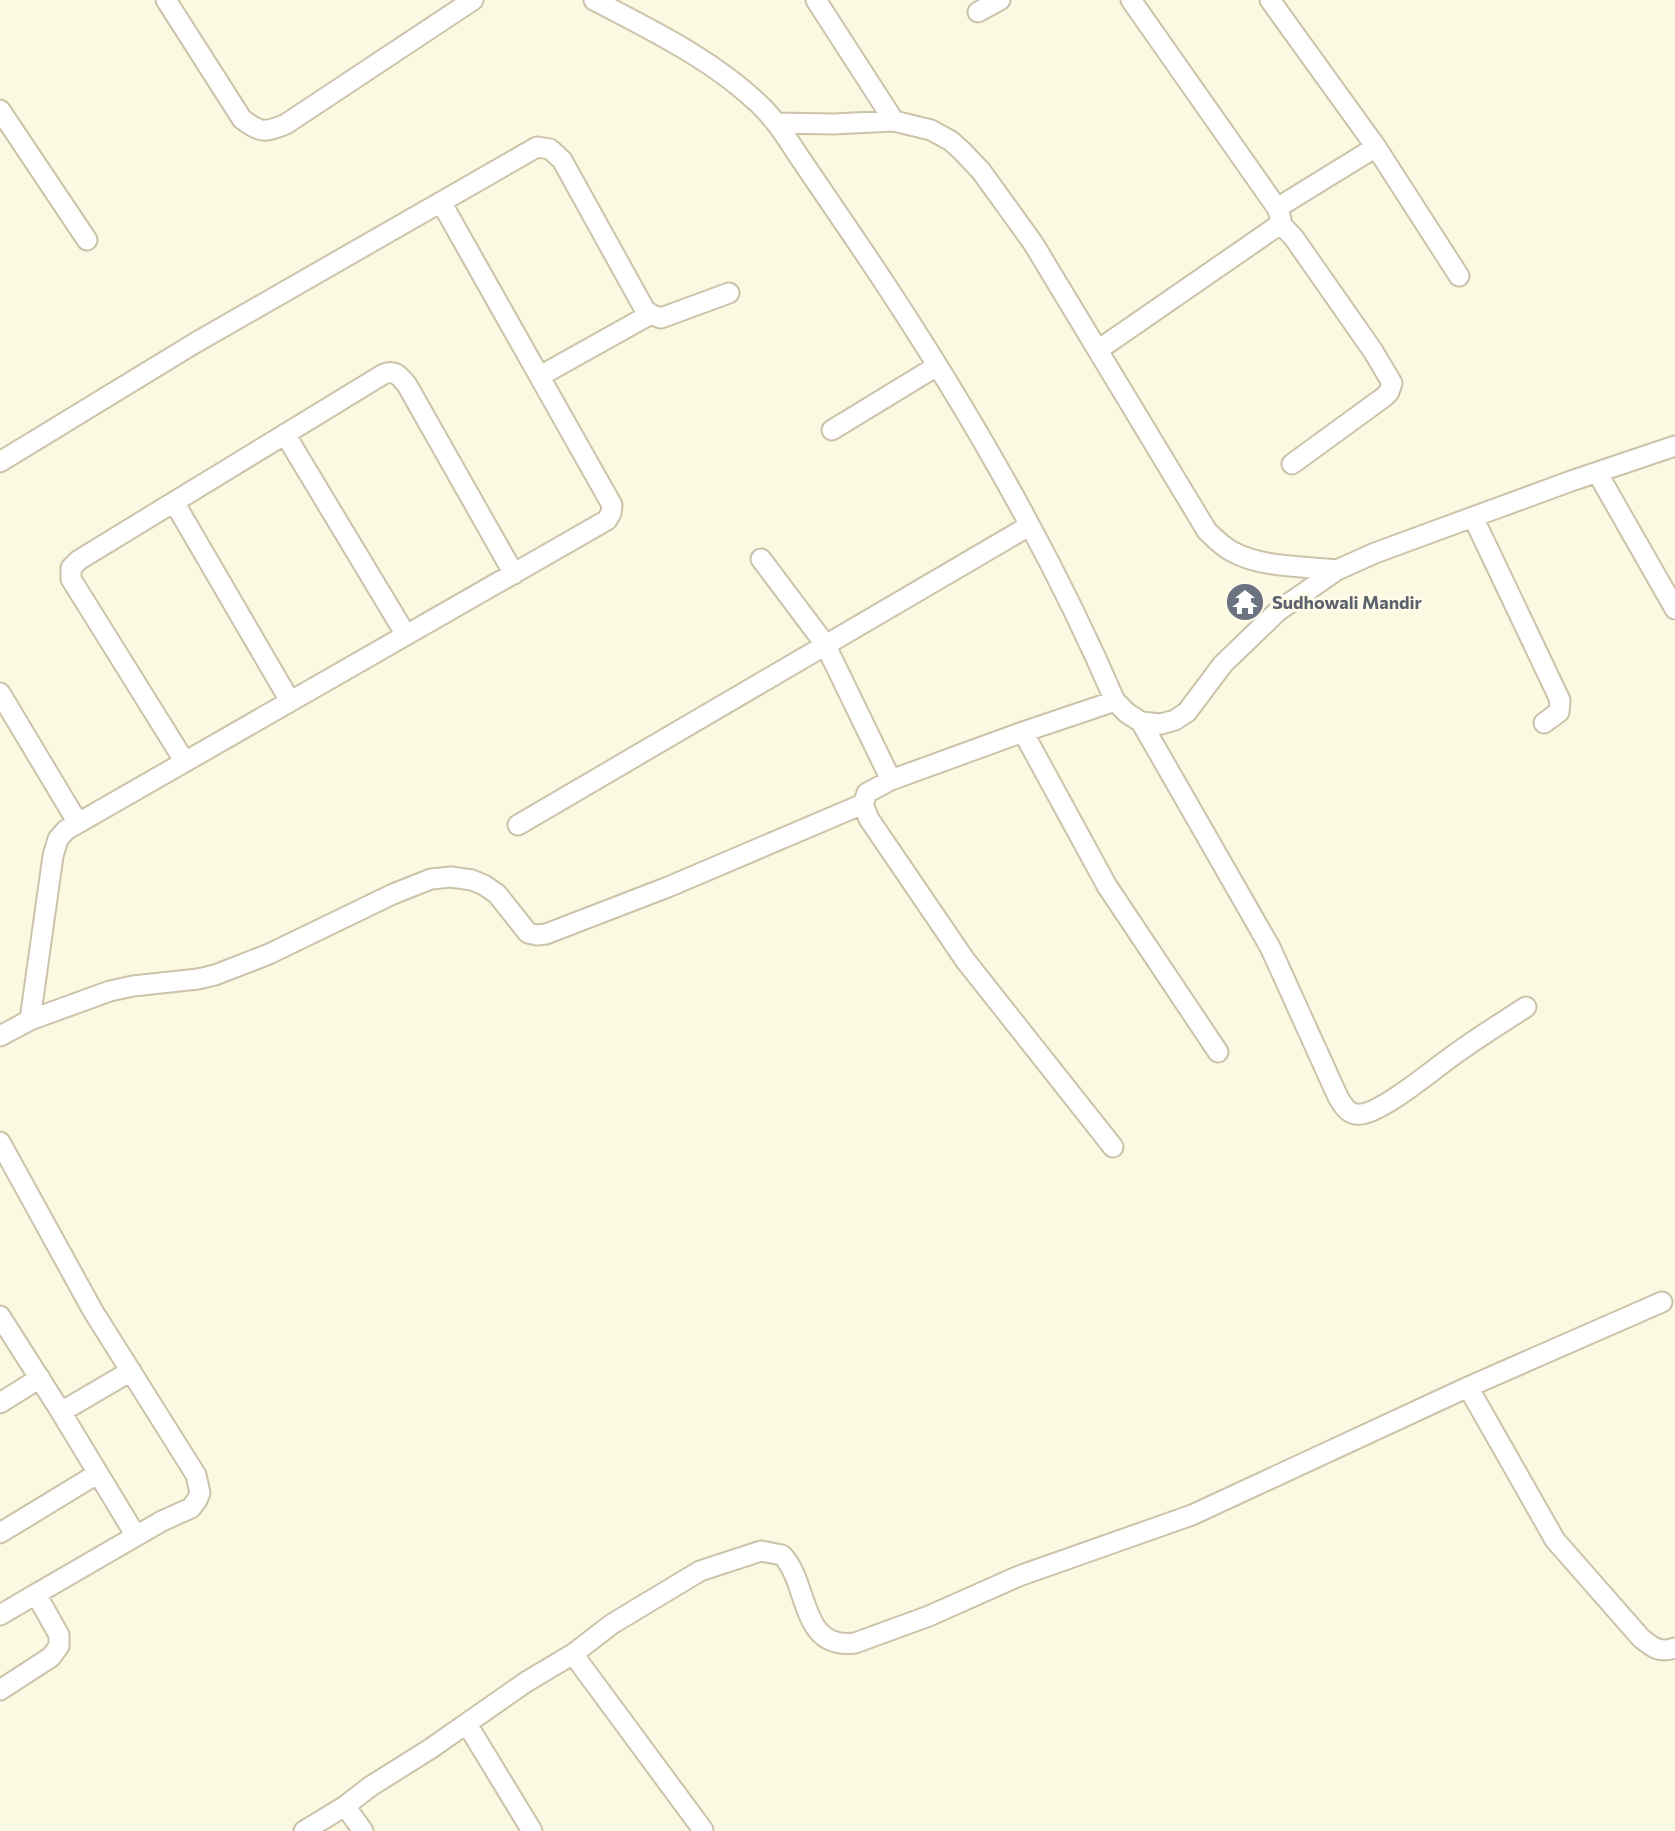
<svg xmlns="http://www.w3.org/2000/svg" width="1675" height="1831" viewBox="0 0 1675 1831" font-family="Commissioner,sans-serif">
  <rect width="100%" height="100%" fill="#fcf9e3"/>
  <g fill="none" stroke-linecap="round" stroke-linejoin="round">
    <g stroke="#cdc2aa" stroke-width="23">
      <path id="minor" d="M166,0L242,119C260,133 265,133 286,124L473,0
        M594,0C651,30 712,59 759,104C776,120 788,140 800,158C817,183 834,208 851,233C952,381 1044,536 1115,701L1127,713L1141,722L1161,724L1175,720L1187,712L1223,664L1278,611L1337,570L1375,553L1571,481L1675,446
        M816,0L894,121
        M1270,0L1376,147L1459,276
        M978,12L1000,0
        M0,110L87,240
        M776,123L833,124L894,121L931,130L951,141L962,151L981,171L1033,243L1207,531C1215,539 1223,547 1233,552C1263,568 1304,566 1337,570
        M1277,208L1376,147
        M1280,223L1294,238L1373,351L1392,383L1389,392L1384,397L1292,464
        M1098,350L1276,227L1281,219L1277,208L1131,0
        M540,376L651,314
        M832,430L937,366
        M285,434L406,635
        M0,462L195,343L537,147L550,149L562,160L645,310L652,315L661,318L729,293
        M1598,474L1675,609
        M174,502L290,701
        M1473,517L1560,700L1559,712L1544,723
        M761,559L825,644L891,780
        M0,693L78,823
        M1141,722L1270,947L1338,1097C1344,1107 1349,1116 1362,1114C1386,1110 1436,1067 1458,1052C1480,1036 1503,1022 1526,1007
        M1023,732L1107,886L1218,1052
        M185,762L71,579V568L79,560L382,375C394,369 399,375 407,385L514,574
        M518,825L1029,526
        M30,1020L53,856L58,839L66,830L607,520L611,513L612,505L441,202
        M0,1036L30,1020L110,991L133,986L198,979L215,975L269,954L393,894L431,879L451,877L472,880L484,885L497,894L528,933L537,935L546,934L668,887L863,804
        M0,1142L93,1311L196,1475L200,1493L197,1500L191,1508L162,1521L36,1594L59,1635V1646L51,1657L0,1690
        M1113,1147L965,960L869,819L863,804L867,793L891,780L1023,732L1115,701
        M0,1316L61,1412L131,1371
        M1468,1387L1555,1540L1641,1638C1653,1648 1660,1653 1675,1648
        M0,1403L40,1378
        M61,1412L136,1536
        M0,1533L97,1474
        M0,1615L36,1594
        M573,1654L703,1830
        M467,1724L532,1831
        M345,1806L363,1831
        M304,1831L345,1806L371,1786L430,1749L526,1682L573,1654L612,1624L700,1571L761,1551L782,1555C810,1584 799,1650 855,1643L929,1616L1019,1576L1192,1515L1468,1387L1662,1302"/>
    </g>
    <use href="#minor" stroke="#fff" stroke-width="19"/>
  </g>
  <defs>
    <g id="temple-disc" transform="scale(2.0125)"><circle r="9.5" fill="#6b7280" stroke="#fffce9"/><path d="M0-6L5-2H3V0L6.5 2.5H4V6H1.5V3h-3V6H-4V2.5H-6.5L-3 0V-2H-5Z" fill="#fff"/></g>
  </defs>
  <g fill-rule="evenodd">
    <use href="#temple-disc" x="1245" y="602"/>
  </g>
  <g text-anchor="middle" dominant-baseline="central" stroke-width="6" stroke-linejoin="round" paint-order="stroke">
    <g font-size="18" font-weight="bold" fill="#5b616d" stroke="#fffce9" text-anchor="start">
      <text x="1272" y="602">Sudhowali Mandir</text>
    </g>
  </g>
</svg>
